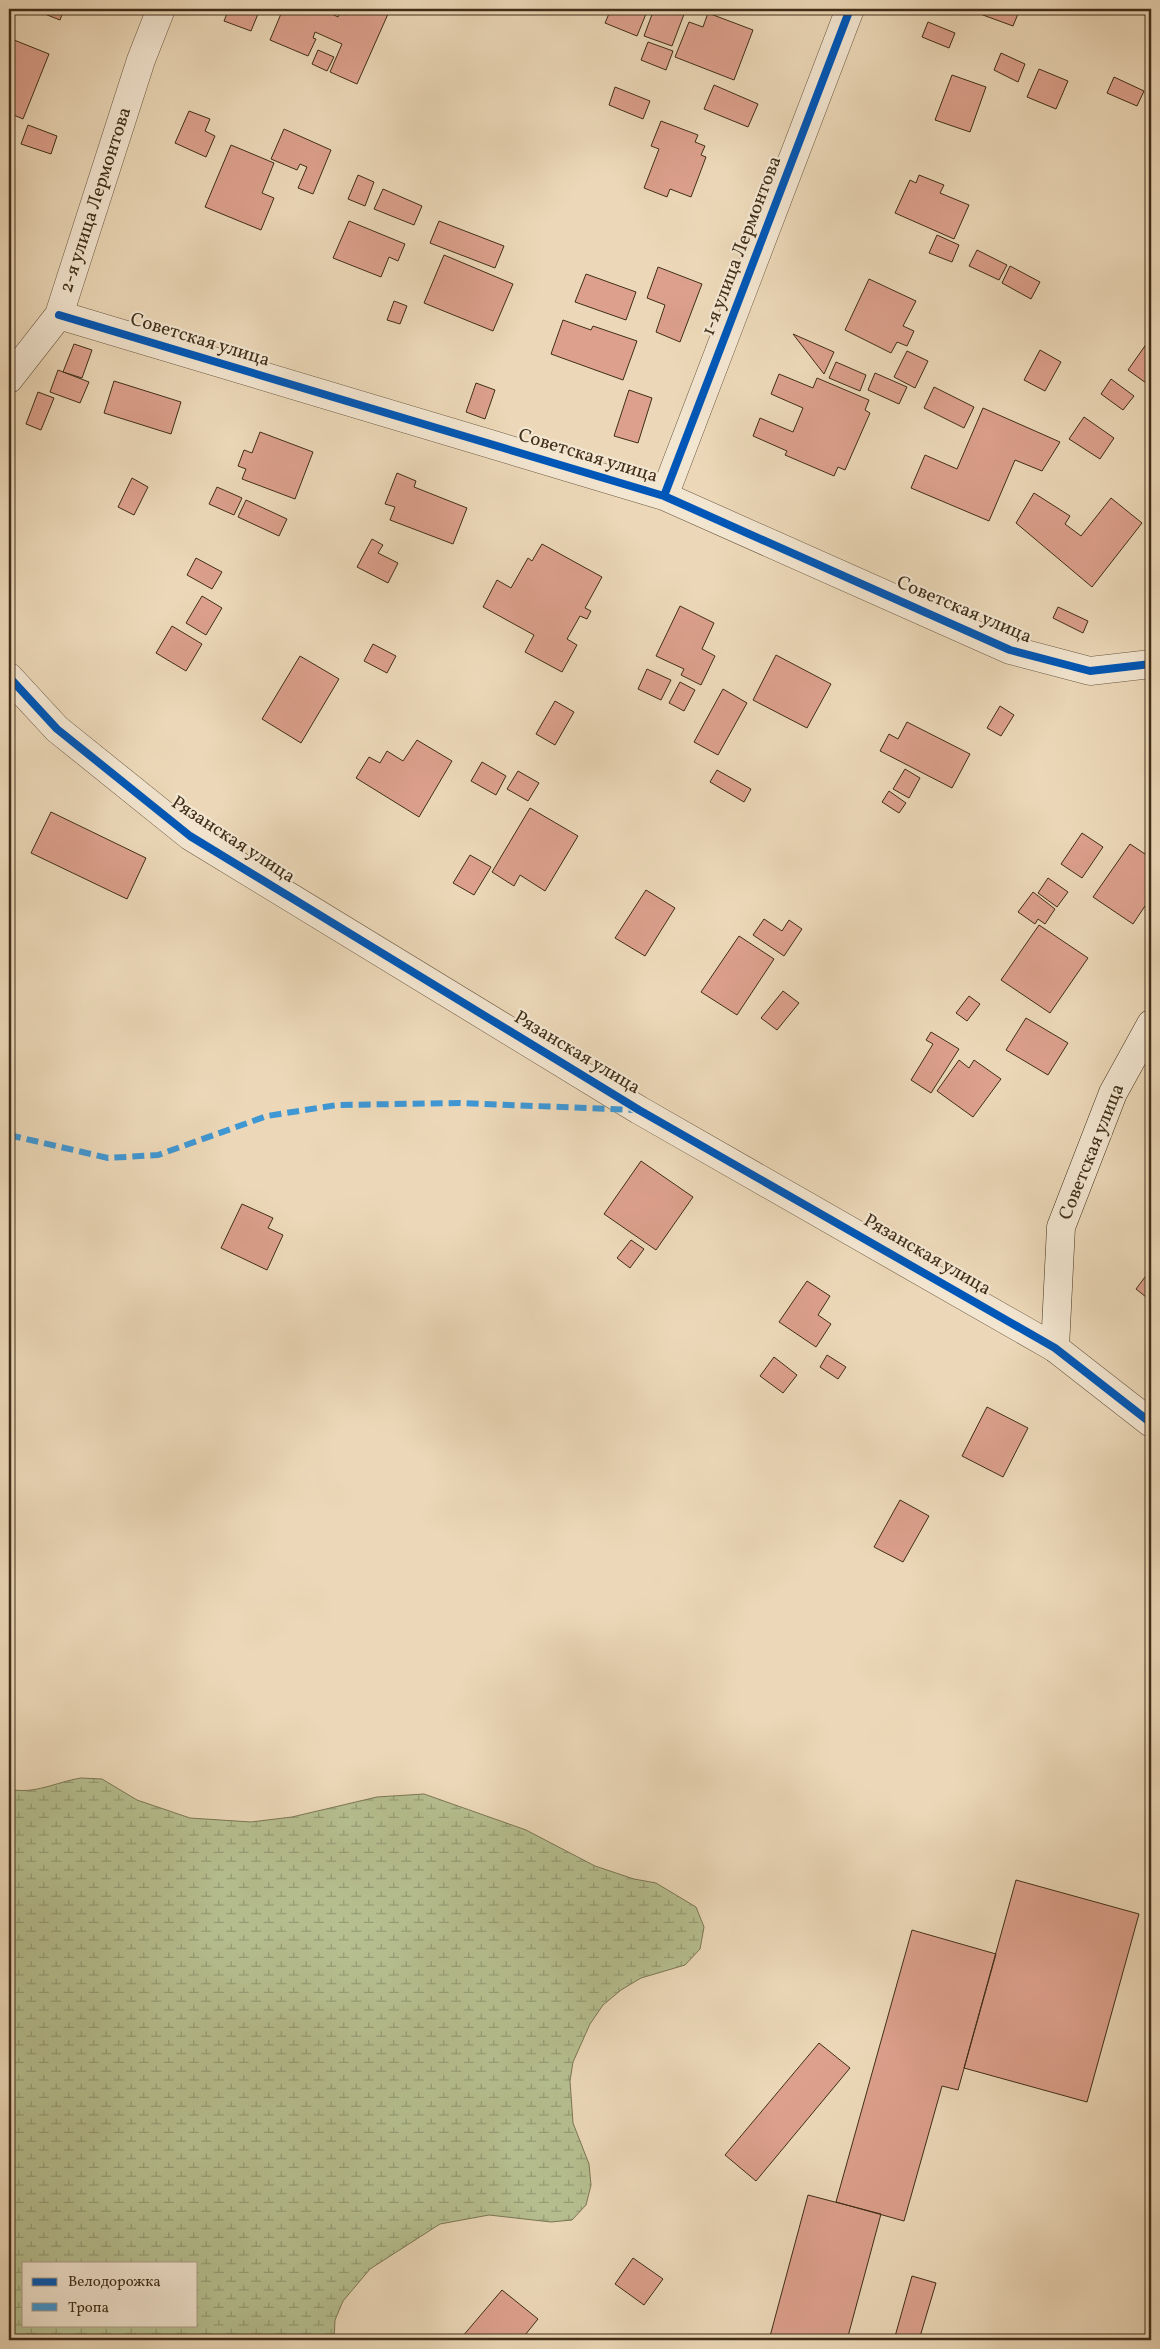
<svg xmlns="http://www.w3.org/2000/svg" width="1160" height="2349" viewBox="0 0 1160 2349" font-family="Vollkorn,serif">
  <defs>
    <pattern id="wetland-marsh" width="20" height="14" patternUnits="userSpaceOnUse" patternTransform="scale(1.25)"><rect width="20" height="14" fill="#b6bf90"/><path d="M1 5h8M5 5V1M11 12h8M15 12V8" fill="none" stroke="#959c75"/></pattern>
  </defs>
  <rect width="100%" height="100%" fill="#ecd8b8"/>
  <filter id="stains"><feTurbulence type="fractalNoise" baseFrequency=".004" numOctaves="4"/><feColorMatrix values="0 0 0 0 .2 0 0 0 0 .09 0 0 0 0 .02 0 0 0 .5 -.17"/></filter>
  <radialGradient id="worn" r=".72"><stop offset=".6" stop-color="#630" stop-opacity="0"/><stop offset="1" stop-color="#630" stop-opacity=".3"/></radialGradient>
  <path fill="url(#wetland-marsh)" stroke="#7b7654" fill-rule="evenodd" d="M81,1778L102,1779L137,1800L190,1818L251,1822L292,1817L377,1797L424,1794L526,1830L595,1866L634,1879L656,1883L696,1907L704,1927L700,1949L685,1965L641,1978L621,1990L603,2005L590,2024L573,2062L570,2081L573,2123L589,2164L591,2185L586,2205L572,2220L551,2222L489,2215L440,2224L370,2269L343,2301L335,2320L334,2340H9V1789C34,1795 56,1782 81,1778ZM24,2263H196V2325H24Z"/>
  <path fill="#dca08c" stroke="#402e18" d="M32,9H64L60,20Z
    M229,9H260L251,31L224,21Z
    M283,9H330L328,12L338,17L340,12L346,15L349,9H376L388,14L357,84L330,72L342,44L315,32L313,38L316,39L308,56L270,40Z
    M611,9H648L637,36L605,23Z
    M654,9H686L672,46L644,36Z
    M973,9H1020L1013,26L972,11Z
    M708,13L753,30L734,80L675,57L689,22L703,27Z
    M928,22L955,33L949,48L922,37Z
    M9,38L49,54L23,119L9,113Z
    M648,42L673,51L666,70L641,60Z
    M318,50L334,57L327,71L312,64Z
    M1001,53L1025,64L1018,82L994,70Z
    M1039,69L1068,81L1056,109L1027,97Z
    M952,75L986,87L970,132L935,120Z
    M1114,77L1144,91L1137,106L1107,93Z
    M714,85L758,104L748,127L704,109Z
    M615,87L650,101L643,119L609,105Z
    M189,111L210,119L205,131L215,136L206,157L175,143Z
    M661,121L698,135L695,142L705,146L701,155L706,157L691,197L670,189L667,197L644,188L659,149L651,146Z
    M28,125L57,136L51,154L21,144Z
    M284,129L331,150L313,194L298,188L307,167L300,164L297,170L271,159Z
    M231,145L274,163L262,193L274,198L261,230L205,207Z
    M358,175L374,182L365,206L348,199Z
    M919,175L944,185L940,193L969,205L954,239L895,213L910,180L916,183Z
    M383,189L422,206L414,225L374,209Z
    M349,221L405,244L398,261L389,257L381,277L333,258Z
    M439,221L504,246L495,268L430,243Z
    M937,235L959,245L952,262L929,253Z
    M977,250L1007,265L999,280L969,266Z
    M444,255L513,284L493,331L424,303Z
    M1010,266L1040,282L1031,299L1002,283Z
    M658,267L702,284L680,342L656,332L665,305L647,298Z
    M586,274L636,292L626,320L575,302Z
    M869,279L916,301L903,326L914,331L907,346L897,342L891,353L845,330Z
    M394,301L407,306L400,324L387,320Z
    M563,320L591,330L593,326L637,341L623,380L551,354Z
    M793,334L834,352L824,374Z
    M1147,343L1151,346V376L1146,383L1128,370Z
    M74,344L92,350L82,378L63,372Z
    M1040,350L1061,362L1045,391L1024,380Z
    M907,351L928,361L915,388L894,377Z
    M836,362L866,375L860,391L829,378Z
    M58,370L89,382L80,403L50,392Z
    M875,373L907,387L899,404L868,390Z
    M779,374L813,388L817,378L869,400L865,410L870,413L845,470L838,467L834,476L785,455L787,451L753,436L760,418L793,432L803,408L771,394Z
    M1111,379L1134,396L1123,410L1101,394Z
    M114,381L181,402L171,434L104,413Z
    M476,383L495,390L485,419L466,412Z
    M934,387L974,407L964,428L924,408Z
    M629,390L652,398L638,443L614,436Z
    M38,392L54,398L41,430L26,424Z
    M983,408L1060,442L1042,471L1015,460L989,521L911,488L925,455L957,469Z
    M1084,417L1114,438L1100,459L1069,439Z
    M260,432L313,452L295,499L242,479L246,469L238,466L244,450L252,453Z
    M397,473L416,481L414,487L467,508L453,544L390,520L395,507L385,504Z
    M132,478L148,487L134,515L118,507Z
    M217,487L242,498L234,515L209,504Z
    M1034,493L1070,516L1065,524L1081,536L1111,498L1142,523L1092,587L1016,523Z
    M246,500L287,519L279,536L238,517Z
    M372,539L383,545L378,553L398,563L388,583L357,567Z
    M542,544L602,577L585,608L591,611L587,619L580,616L567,639L577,645L562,672L525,652L534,635L483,607L497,580L511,588L528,558L532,561Z
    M196,558L222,572L212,589L187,575Z
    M202,596L222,608L206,635L186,623Z
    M680,606L714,623L702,649L715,656L701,685L681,675L684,669L656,656Z
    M1058,607L1088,621L1083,633L1053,618Z
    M172,626L202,644L186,671L156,653Z
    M373,644L396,656L387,673L364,661Z
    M776,655L831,684L807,728L753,700Z
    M300,656L339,679L301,743L262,719Z
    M647,669L671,680L661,700L638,689Z
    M680,682L695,690L684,711L669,703Z
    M723,689L747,703L718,755L694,742Z
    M555,701L574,712L555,745L536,734Z
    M1000,706L1014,715L1001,736L987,728Z
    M907,722L970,754L952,788L880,751L889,734L898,739Z
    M417,740L452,761L419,817L356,778L369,757L380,763L387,751L403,761Z
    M482,762L506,776L496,795L471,781Z
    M905,769L920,778L909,798L893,789Z
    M717,770L751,789L744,802L710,782Z
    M518,771L539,783L528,801L507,789Z
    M889,791L906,803L899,813L882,802Z
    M530,808L578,836L545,891L520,875L514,886L492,872Z
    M51,812L146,858L127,899L31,853Z
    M1082,833L1103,847L1082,878L1061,864Z
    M1130,844L1151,858V897L1133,924L1093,897Z
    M470,855L491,867L474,895L453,883Z
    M1048,878L1068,892L1057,907L1038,893Z
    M646,890L675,908L645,956L615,938Z
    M1033,892L1055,909L1045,924L1038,919L1035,924L1018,912Z
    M764,919L782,931L789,920L802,929L784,956L753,935Z
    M1039,925L1088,958L1050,1013L1001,980Z
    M739,936L774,959L737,1015L701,992Z
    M783,991L799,1003L777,1030L761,1018Z
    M969,996L980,1004L967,1021L956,1013Z
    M1026,1018L1068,1043L1048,1075L1006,1050Z
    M931,1032L959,1049L931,1093L911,1080L933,1044L926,1040Z
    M959,1060L969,1068L974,1060L1001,1079L973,1117L937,1091Z
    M641,1161L693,1197L656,1250L604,1214Z
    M242,1204L273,1218L268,1228L283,1235L267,1270L221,1248Z
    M631,1240L644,1249L630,1268L617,1258Z
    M1151,1269V1301L1136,1289Z
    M807,1281L830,1296L818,1315L831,1324L816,1347L779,1322Z
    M827,1355L846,1367L838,1379L820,1367Z
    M774,1357L797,1375L783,1393L760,1376Z
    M987,1407L1028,1428L1003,1477L962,1456Z
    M900,1500L929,1516L903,1562L874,1547Z
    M1016,1880L1139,1914L1087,2102L964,2068Z
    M912,1930L996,1954L958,2090L942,2086L904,2221L836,2202Z
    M819,2043L850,2068L756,2181L725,2155Z
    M808,2195L881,2214L847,2340H769Z
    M633,2258L663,2279L644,2305L615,2284Z
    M912,2276L936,2283L919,2340H894Z
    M502,2290L538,2319L521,2340H466L462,2337Z"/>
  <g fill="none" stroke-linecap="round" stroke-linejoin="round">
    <g stroke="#6b5840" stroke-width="29">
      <path id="street" d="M59,315L664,496L1010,650L1090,671L1151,664
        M9,379L59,315L141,60L161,9
        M664,496L850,9
        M9,677L57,729L190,836L639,1110L1055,1348L1151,1423"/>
    </g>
    <g stroke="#402e18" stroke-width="29">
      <path id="secondary" d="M1055,1348L1061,1227L1113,1093L1151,1024"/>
    </g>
    <use href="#street" stroke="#f3e6d1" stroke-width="28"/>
    <use href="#secondary" stroke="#f3e6d1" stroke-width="28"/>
    <path stroke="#3f97d4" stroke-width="6" stroke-dasharray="12 6" stroke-linecap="butt" d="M9,1135L108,1158L158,1155L267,1116L337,1105L460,1103L636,1110"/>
    <g stroke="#f3e6d1" stroke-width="11">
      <path id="cycleway" d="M59,315L664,496L1010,650L1090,671L1151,664
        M664,496L850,9
        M9,677L57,729L190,836L639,1110L1055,1348L1151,1423"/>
    </g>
    <use href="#cycleway" stroke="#0057b8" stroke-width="8"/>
  </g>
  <g text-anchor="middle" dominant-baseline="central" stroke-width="4.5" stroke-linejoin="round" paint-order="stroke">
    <g font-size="19" fill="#402e18" stroke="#f3e6d1">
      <text transform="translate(96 200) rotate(-72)">2-я улица Лермонтова</text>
      <text transform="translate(742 246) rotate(-69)">1-я улица Лермонтова</text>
      <text transform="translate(200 340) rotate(17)">Советская улица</text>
      <text transform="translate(588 456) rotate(17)">Советская улица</text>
      <text transform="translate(964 610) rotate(23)">Советская улица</text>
      <text transform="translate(233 840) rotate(33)">Рязанская улица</text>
      <text transform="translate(577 1053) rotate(31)">Рязанская улица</text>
      <text transform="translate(1092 1152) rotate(-68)">Советская улица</text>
      <text transform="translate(927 1255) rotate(30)">Рязанская улица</text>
    </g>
  </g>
  <rect width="1160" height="2349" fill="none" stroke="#ecd8b8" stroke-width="30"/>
  <rect x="10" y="10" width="1140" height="2329" fill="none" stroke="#402e18" stroke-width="2.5"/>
  <rect x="15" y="15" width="1130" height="2319" fill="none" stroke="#402e18"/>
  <rect x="22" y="2262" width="175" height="65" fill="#f3e6d1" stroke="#ab9c87"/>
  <rect x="32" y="2278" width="25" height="8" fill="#0057b8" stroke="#ab9c87"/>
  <text x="68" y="2286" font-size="15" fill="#402e18">Велодорожка</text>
  <rect x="32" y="2303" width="25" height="8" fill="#3f97d4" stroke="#ab9c87"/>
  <text x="68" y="2312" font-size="15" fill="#402e18">Тропа</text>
  <rect width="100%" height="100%" filter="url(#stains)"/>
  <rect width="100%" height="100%" fill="url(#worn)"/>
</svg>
